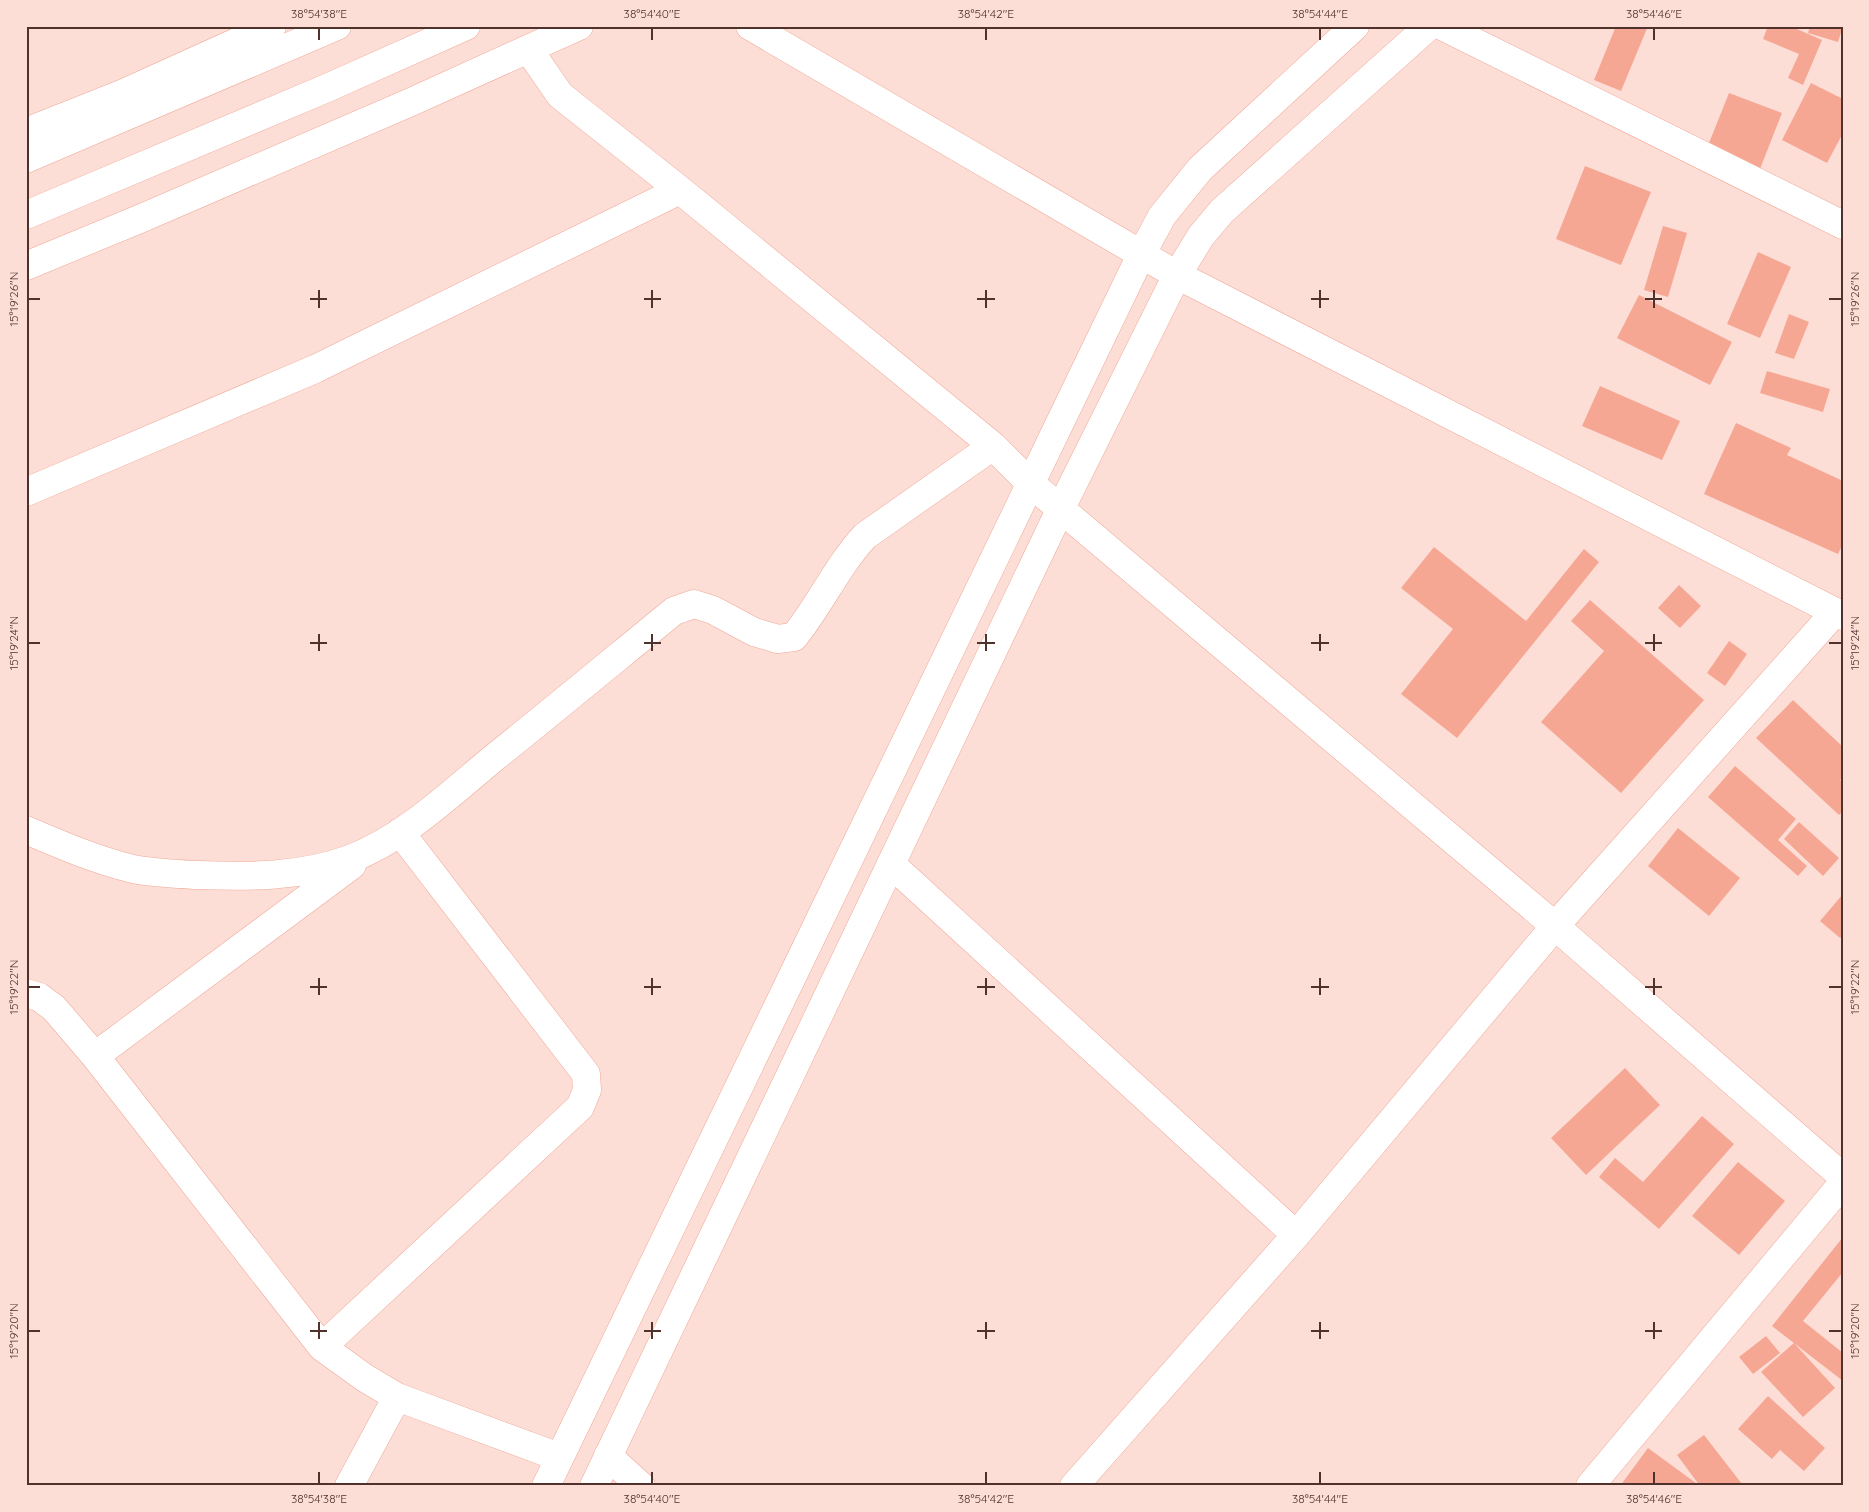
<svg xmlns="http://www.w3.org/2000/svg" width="1869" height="1512" viewBox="0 0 1869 1512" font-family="Quicksand,sans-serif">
  <rect width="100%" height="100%" fill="#fcded6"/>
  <path fill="#f6a794" d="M1616,26H1648L1621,91L1594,80Z
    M1768,26H1790L1822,40L1803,85L1788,78L1799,54L1763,39Z
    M1810,26H1843L1838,42L1808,33Z
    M1811,83L1843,99V133L1827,163L1782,140Z
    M1729,93L1782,113L1758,174L1705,153Z
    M1585,166L1651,192L1621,265L1556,239Z
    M1663,226L1687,233L1668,297L1644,290Z
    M1758,252L1791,267L1760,338L1727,324Z
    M1639,295L1732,342L1710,385L1617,338Z
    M1789,314L1809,322L1794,359L1775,353Z
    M1767,371L1830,389L1823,412L1760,393Z
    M1600,386L1680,421L1662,460L1582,426Z
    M1736,423L1791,448L1787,455L1843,481V544L1838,554L1704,494Z
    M1434,547L1526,621L1584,549L1599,562L1457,738L1401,694L1453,629L1401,588Z
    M1679,585L1701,606L1680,628L1658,608Z
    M1590,600L1704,700L1621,793L1541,722L1604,651L1571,621Z
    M1729,641L1747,654L1725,686L1707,673Z
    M1793,700L1843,747V777L1840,780L1843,782V811L1839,815L1756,738Z
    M1735,766L1796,819L1778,840L1807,866L1798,876L1708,797Z
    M1799,822L1839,858L1823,876L1784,839Z
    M1678,828L1740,878L1709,916L1648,866Z
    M1843,894V935L1840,938L1820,921Z
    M1625,1068L1660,1105L1586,1175L1551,1138Z
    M1702,1116L1734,1144L1659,1229L1599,1177L1615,1158L1643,1182Z
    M1738,1162L1785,1201L1739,1255L1692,1216Z
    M1843,1237V1272L1803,1321L1843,1353V1381L1772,1326Z
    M1766,1336L1780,1353L1753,1374L1739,1357Z
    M1794,1343L1835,1388L1803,1417L1761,1372Z
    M1768,1396L1825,1448L1804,1471L1780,1450L1772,1459L1738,1429Z
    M1704,1435L1742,1484L1740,1486H1700L1677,1455Z
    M1648,1448L1700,1486H1620Z"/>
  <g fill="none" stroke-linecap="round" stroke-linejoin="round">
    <g stroke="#f0a998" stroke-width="29">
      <path id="street" d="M750,26L1177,275L1843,616
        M1442,26L1843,225
        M529,50L560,95L680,190L993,446L1030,483L1555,926L1843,1177
        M26,132L124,93L272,26
        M26,266L142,218L411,102L579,26
        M26,492L315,369L680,190
        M26,830C61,845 96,860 133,869C153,873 176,874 197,875C248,877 301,877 350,859C405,838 450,794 495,757C555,709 614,660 674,611L694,604L713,610L754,632L778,639L794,637C820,605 837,566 865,536L993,446
        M891,864L1296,1235
        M26,993L39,997L54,1008L95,1056L322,1347L365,1378L397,1397L559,1457
        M95,1056L352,865
        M322,1347L580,1107L587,1090L586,1074L400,832
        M608,1456L641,1486
        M349,1486L397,1397
        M1074,1486L1296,1235L1555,926L1835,612
        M1590,1486L1843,1183"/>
    </g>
    <g stroke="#f0a998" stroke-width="29">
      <path id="secondary" d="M26,159L337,26
        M26,215L327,88L466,26
        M546,1486L1141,255L1162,216L1200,169L1355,26
        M594,1486L1061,508L1177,275L1201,236L1222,211L1429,26"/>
    </g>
    <use href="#street" stroke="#fff" stroke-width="28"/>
    <use href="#secondary" stroke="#fff" stroke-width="28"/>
  </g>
  <path fill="none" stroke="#4f322b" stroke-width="2" d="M319,28V40M652,28V40M986,28V40M1320,28V40M1654,28V40M319,290V308M652,290V308M986,290V308M1320,290V308M1654,290V308M28,299H40M310,299H327M644,299H661M977,299H995M1311,299H1329M1645,299H1662M1829,299H1842M319,634V651M652,634V651M986,634V651M1320,634V651M1654,634V651M28,643H40M310,643H327M644,643H661M977,643H995M1311,643H1329M1645,643H1662M1829,643H1842M319,978V995M652,978V995M986,978V995M1320,978V995M1654,978V995M28,987H40M310,987H327M644,987H661M977,987H995M1311,987H1329M1645,987H1662M1829,987H1842M319,1322V1339M652,1322V1339M986,1322V1339M1320,1322V1339M1654,1322V1339M28,1331H40M310,1331H327M644,1331H661M977,1331H995M1311,1331H1329M1645,1331H1662M1829,1331H1842M319,1472V1484M652,1472V1484M986,1472V1484M1320,1472V1484M1654,1472V1484"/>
  <rect width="1869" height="1512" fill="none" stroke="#fcded6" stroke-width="55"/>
  <rect x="28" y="28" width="1814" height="1456" fill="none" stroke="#4f322b" stroke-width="2"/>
  <g font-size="12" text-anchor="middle" fill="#4f322b">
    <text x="319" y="18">38°54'38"E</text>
    <text x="652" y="18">38°54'40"E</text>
    <text x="986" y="18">38°54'42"E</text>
    <text x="1320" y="18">38°54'44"E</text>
    <text x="1654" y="18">38°54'46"E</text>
    <text transform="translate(14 299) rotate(-90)" y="4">15°19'26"N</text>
    <text transform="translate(1855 299) rotate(-90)" y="4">15°19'26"N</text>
    <text transform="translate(14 643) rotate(-90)" y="4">15°19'24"N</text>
    <text transform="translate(1855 643) rotate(-90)" y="4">15°19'24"N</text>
    <text transform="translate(14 987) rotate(-90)" y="4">15°19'22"N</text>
    <text transform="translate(1855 987) rotate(-90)" y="4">15°19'22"N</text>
    <text transform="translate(14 1331) rotate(-90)" y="4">15°19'20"N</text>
    <text transform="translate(1855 1331) rotate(-90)" y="4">15°19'20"N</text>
    <text x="319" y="1503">38°54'38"E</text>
    <text x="652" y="1503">38°54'40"E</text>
    <text x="986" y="1503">38°54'42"E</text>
    <text x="1320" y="1503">38°54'44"E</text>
    <text x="1654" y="1503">38°54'46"E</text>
  </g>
</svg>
